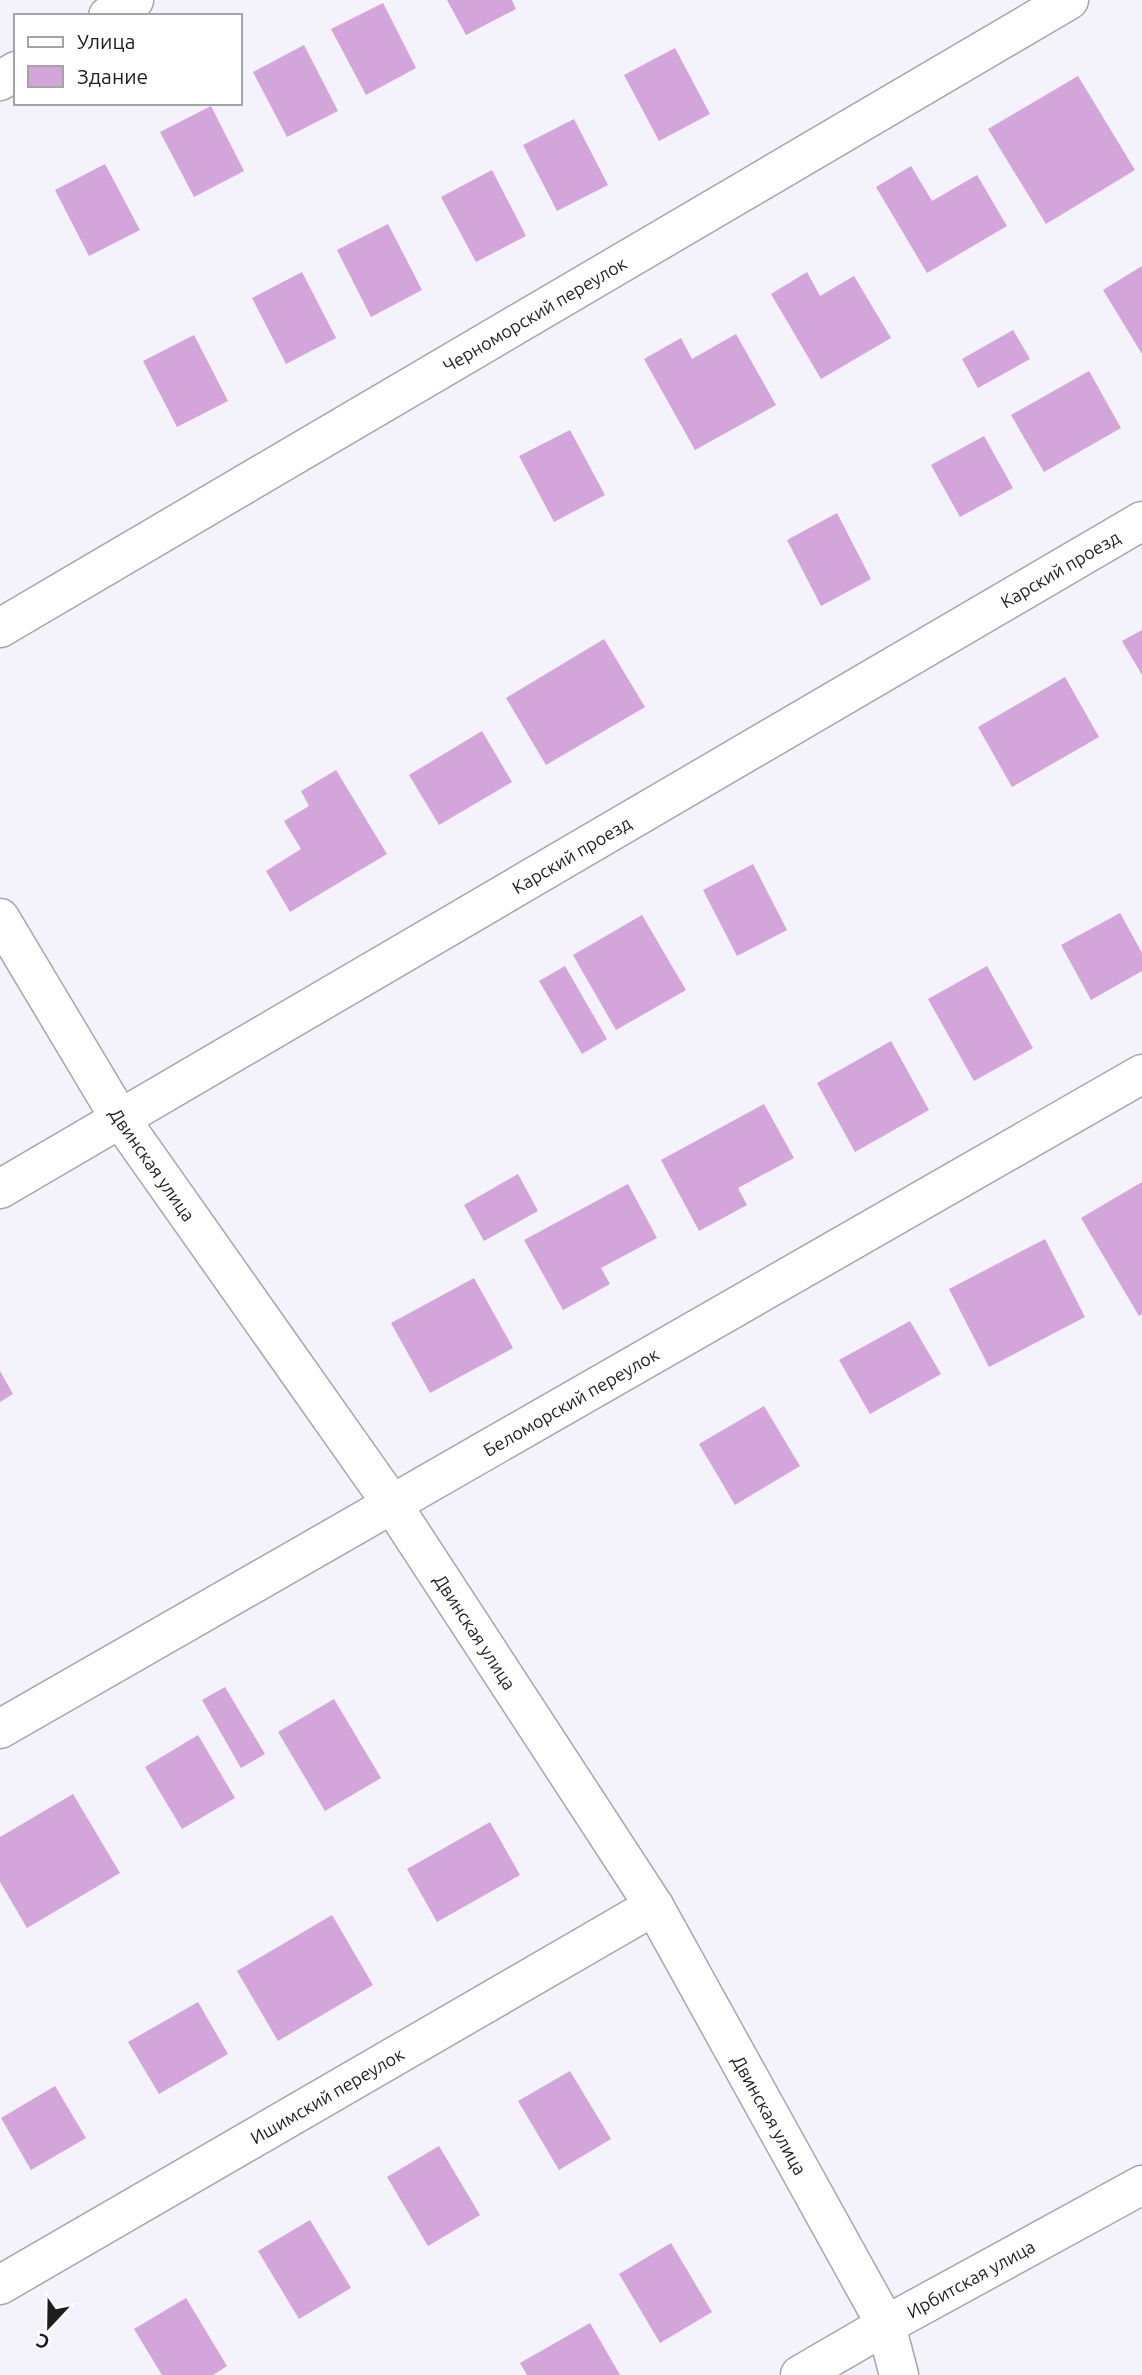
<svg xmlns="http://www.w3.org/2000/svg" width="1142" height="2375" viewBox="0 0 1142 2375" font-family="Ubuntu,sans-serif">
  <rect width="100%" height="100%" fill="#f4f2fa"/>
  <path fill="#d3a5db" d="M447,0H512L516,9L466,35Z
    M383,3L416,68L366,95L331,29Z
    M304,45L338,111L287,137L253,72Z
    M675,48L710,114L659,141L624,75Z
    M1078,76L1135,170L1046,224L988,129Z
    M211,106L244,171L194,197L160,132Z
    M574,119L608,185L557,211L523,145Z
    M105,164L140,230L89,256L55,190Z
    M911,166L932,201L977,175L1007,226L927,273L876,187Z
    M492,170L526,236L476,262L441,197Z
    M388,224L422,290L371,317L337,250Z
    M1142,266V354L1103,290Z
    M302,272L336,338L286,364L252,298Z
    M807,272L820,296L854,276L891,338L821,379L771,294Z
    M1013,330L1030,359L978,388L962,359Z
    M736,334L776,405L695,450L644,359L681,338L692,359Z
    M194,335L228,401L177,427L143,361Z
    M1089,371L1121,428L1044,472L1011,415Z
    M570,430L605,495L554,522L519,456Z
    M984,436L1013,488L960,517L931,465Z
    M837,513L871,579L821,606L787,540Z
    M1142,630V675L1122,641Z
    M604,639L645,707L546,765L506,698Z
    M1065,677L1099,737L1012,787L978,727Z
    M482,731L512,782L439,825L409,775Z
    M336,770L387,854L290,912L266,871L301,849L284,821L309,806L301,791Z
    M753,864L787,930L737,956L703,890Z
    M1120,913L1142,953V971L1091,1000L1061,945Z
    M642,915L686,990L616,1030L573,955Z
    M565,966L607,1039L582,1054L539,981Z
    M987,966L1033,1048L974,1081L928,999Z
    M891,1041L929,1110L855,1152L817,1083Z
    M764,1104L794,1158L738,1188L747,1205L699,1231L661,1160Z
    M518,1174L538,1211L484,1241L464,1205Z
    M1142,1182V1314L1139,1316L1081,1218Z
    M628,1184L657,1238L601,1268L610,1284L563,1310L524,1240Z
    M1045,1239L1085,1317L989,1367L949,1289Z
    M474,1278L513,1348L430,1393L391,1323Z
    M910,1321L941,1374L870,1414L839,1360Z
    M0,1371L13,1394L0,1402Z
    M764,1406L800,1466L735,1505L699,1444Z
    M225,1687L265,1754L241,1768L202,1700Z
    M334,1699L381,1778L325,1811L278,1732Z
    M198,1735L235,1798L182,1829L145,1767Z
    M73,1794L120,1873L27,1928L0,1882V1837Z
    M490,1822L520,1875L437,1922L407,1869Z
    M332,1915L373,1985L278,2041L237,1971Z
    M198,2002L228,2054L159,2094L128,2042Z
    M570,2071L611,2139L559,2170L518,2101Z
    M55,2086L86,2138L31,2170L1,2118Z
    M439,2146L480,2215L428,2246L387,2177Z
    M310,2220L351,2288L299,2319L258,2251Z
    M671,2243L712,2312L660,2343L619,2274Z
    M186,2298L227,2366L213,2375H162L134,2329Z
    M590,2323L620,2375H527L520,2363Z"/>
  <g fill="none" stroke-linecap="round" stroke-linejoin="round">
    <g stroke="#a8a5ad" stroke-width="41">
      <g id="street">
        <path id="s1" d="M0,628L1069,0"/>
        <path id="s2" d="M0,1189L1142,521"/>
        <path id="s3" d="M0,1729L1142,1074"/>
        <path id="s4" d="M0,2285L654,1906"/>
        <path id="s5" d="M800,2375L886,2325L1142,2185"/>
      </g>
    </g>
    <g stroke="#a8a5ad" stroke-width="41">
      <g id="secondary">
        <path d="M108,16L134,0"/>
        <path d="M0,81L16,71"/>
        <path id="s6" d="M0,918L119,1117L392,1504L654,1906L886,2325L899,2375"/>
      </g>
    </g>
    <use href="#street" stroke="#fff" stroke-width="38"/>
    <use href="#secondary" stroke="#fff" stroke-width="38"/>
  </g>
  <g text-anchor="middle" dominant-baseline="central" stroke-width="7" stroke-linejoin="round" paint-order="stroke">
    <g font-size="18" fill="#1d1c1f" stroke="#fff">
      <text stroke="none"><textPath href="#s1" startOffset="620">Черноморский переулок</textPath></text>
      <text stroke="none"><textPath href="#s2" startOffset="1228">Карский проезд</textPath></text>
      <text stroke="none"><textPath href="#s2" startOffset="662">Карский проезд</textPath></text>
      <text stroke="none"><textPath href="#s6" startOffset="290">Двинская улица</textPath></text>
      <text stroke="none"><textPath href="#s3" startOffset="658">Беломорский переулок</textPath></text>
      <text stroke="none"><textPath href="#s6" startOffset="858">Двинская улица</textPath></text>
      <text stroke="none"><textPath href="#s4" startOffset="378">Ишимский переулок</textPath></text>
      <text stroke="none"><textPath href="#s6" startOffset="1424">Двинская улица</textPath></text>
      <text stroke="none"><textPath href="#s5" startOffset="196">Ирбитская улица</textPath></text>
    </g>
  </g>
  <rect x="14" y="14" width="228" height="91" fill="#ffffff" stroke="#a5a4a5" stroke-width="2"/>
  <rect x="28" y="37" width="35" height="10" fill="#ffffff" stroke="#a5a4a5" stroke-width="2"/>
  <text x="77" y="49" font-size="21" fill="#1d1c1f">Улица</text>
  <rect x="28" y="66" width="35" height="21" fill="#d3a5db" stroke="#a5a4a5" stroke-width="2"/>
  <text x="77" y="84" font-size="21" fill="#1d1c1f">Здание</text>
  <g transform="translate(49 2326) rotate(202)" stroke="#ffffff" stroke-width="5" paint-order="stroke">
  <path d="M0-5L12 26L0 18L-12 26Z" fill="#1d1c1f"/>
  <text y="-10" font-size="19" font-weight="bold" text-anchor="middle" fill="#1d1c1f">С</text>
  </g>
</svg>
